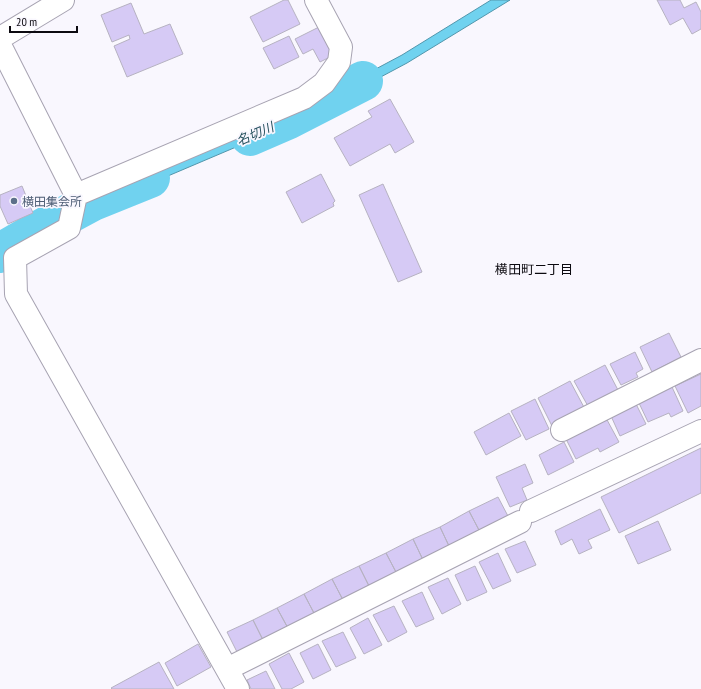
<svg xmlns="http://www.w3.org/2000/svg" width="701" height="689" viewBox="0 0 701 689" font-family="'PT Sans Narrow','Noto Sans JP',sans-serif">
  <rect width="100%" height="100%" fill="#f9f7fe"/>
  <path fill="#70d2ef" stroke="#5296ac" d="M491,0H510L407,63L315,112L312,103L402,55Z
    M297,108L302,119L102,204L98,195Z
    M62,211L68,219L0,258V248Z"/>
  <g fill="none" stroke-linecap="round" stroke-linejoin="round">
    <path stroke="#70d2ef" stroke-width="40" d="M250,136L287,120L363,81
      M0,253L52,223L93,201L150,178"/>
  </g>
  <path fill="#d6caf5" stroke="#b6b2c1" d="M284,0H288L300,24L263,42L250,17Z
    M657,0H680L684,8L696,2L701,12V29L692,34L683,18L670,25Z
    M131,3L144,34L170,24L183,54L127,77L114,46L130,39L129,35L112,42L101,15Z
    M319,27L334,55L320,62L313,49L303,54L295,39Z
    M289,36L299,57L274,69L263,48Z
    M390,99L414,142L395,153L390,144L350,166L334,138L372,117L368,111Z
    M321,174L335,201L333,203L334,206L302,223L286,192Z
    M383,184L422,272L398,282L359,195Z
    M22,186L33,213L8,224L0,206V195Z
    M669,333L681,357L652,372L640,347Z
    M635,352L643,369L636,373L638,377L621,385L610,364Z
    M605,365L619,392L589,408L574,381Z
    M701,374V406L688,413L675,386Z
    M570,381L586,411L553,428L538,398Z
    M672,387L683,411L671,417L669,413L648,422L639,403Z
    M535,399L549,429L526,440L511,411Z
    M636,404L646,424L620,436L611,416Z
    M509,413L521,436L486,455L474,432Z
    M606,418L619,442L600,452L598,448L576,459L566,439Z
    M564,442L574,462L548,475L539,455Z
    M701,448V493L619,533L601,497Z
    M525,464L533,483L522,488L527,500L510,507L496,477Z
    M498,497L509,518L480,532L469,511Z
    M600,509L610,530L588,540L592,548L579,554L572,539L561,545L555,531Z
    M469,511L480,532L449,546L440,527Z
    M658,521L671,550L638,564L625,536Z
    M440,527L449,546L424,562L413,539Z
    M413,539L424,562L397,574L386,553Z
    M525,541L536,565L517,573L505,549Z
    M386,553L397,574L370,588L359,566Z
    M498,553L511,581L493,589L479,562Z
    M359,566L370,588L343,600L332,579Z
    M475,566L487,592L467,601L455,575Z
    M448,578L461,604L442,614L428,587Z
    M332,579L343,600L315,615L304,594Z
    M422,592L434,619L416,627L402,601Z
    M304,594L315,615L289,630L277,608Z
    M394,606L407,632L388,642L373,615Z
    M277,608L289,630L264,642L253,620Z
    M368,618L382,645L364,654L350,628Z
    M253,620L264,642L238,654L227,632Z
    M343,632L356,658L336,667L322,641Z
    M198,644L211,667L177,686L165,663Z
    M318,644L331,670L313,679L300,653Z
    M289,653L304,682L291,689H282L269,664Z
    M159,662L174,689H112L111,688Z
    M266,671L275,689H251L247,680Z"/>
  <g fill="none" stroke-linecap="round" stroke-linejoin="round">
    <g stroke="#a7a3b2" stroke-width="24">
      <path id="minor" d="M0,38L63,0
        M0,45L76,195L69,228L15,258L16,294L238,689
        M76,195L304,98L324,83L339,62L341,47L316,0
        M562,430L701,360
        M531,511L701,431
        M227,669L520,522"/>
    </g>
    <use href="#minor" stroke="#fff" stroke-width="22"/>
  </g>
  <circle fill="#5c6f8a" stroke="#f9f7fe" stroke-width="1.5" cx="14" cy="201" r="4"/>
  <g text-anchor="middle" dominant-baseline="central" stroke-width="3.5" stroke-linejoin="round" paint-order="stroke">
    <g font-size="12" fill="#4e5e75" stroke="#f9f7fe" text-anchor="start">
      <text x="22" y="201">横田集会所</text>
    </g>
    <g font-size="13" font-style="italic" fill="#26515e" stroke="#f9f7fe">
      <text transform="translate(255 134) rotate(-23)">名切川</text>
    </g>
    <g font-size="13" fill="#0c0a10" stroke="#f9f7fe">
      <text x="534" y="269">横田町二丁目</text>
    </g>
  </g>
  <path d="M10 26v6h67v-6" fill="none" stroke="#0c0a10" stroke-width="2"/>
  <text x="16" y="26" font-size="12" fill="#0c0a10" stroke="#f9f7fe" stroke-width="3" paint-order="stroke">20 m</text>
</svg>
